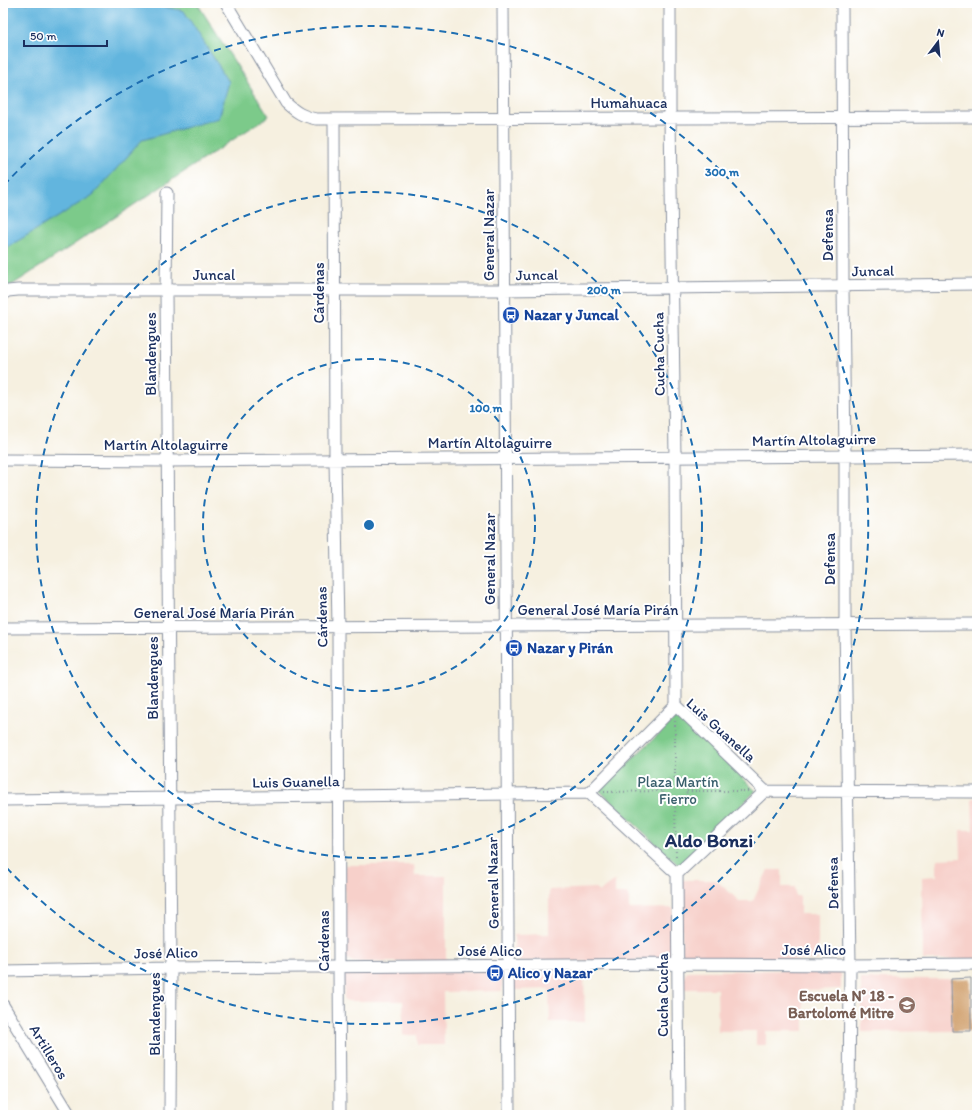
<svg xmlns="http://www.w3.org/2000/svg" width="980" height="1118" viewBox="0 0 980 1118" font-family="Itim,sans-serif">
  <rect width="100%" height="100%" fill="#fff"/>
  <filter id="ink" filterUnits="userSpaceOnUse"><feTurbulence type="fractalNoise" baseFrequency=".025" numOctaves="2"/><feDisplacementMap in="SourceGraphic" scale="8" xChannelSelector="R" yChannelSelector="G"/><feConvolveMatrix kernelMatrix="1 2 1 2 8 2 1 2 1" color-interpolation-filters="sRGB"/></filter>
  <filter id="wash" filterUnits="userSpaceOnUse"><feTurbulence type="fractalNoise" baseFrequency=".012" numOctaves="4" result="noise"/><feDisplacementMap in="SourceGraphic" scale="16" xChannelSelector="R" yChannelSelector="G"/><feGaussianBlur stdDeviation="0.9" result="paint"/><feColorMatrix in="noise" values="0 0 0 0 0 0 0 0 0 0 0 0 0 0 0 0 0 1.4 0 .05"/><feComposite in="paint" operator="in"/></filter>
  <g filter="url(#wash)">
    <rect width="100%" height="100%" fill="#f6f0e0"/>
    <path fill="#f7d0ca" d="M972,798H977V959L923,960L922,877L937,876V859L961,858L960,830H973Z
      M344,865H414L415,876H446V962H354L346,958L345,953Z
      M768,870H782V887H795V896H800V914H818V960H689L685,957L682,953V880H716L739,901H753Z
      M615,880V894H629V909L673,908V953L669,958L666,960L521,962L516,959L514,956V935L549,934V890L595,888L600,892Z
      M584,970L585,1022H550L549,989L513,990L514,975L519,971Z
      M835,970L839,971L841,974V989L803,990L804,1031H766V1045H756V1031H718L717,989H684V977L687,971Z
      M493,971L498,972L502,979V991L443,992L444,1045H417V1035H403V1001H344V978L345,974L350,972Z
      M861,979H951L952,1031L862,1032Z"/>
    <path fill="#7cca8a" stroke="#4c7c74" d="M3,3H197L269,116L3,291Z
      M679,715L756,791L679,866L599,790Z"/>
    <path fill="#62b5de" stroke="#3e729e" d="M3,3H150L151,4L184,11L229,82L219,118L142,140L93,195L3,250Z"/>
    <g id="blocks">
      <path fill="#d3a574" d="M971,978V1031H952L951,979Z"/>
    </g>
  </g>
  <g filter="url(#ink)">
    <use href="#blocks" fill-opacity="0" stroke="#88909f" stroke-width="1"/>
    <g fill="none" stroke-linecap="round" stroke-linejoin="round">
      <g stroke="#88909f" stroke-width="13">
        <path id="minor" d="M226,3L286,103C297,113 302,116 316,119L977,117
          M503,3L509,1115
          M670,3V118L675,457L676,705
          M842,3L843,286L845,455V624L850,965L849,1115
          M334,119L335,459L338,628L339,967L340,1115
          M167,193L166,290L171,968L170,1115
          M3,294L8,291L18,290H504L977,284
          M3,460L167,461L977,455
          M3,628L977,624
          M676,705L765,791L977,792
          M589,793L676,705
          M3,800L589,793L677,874
          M677,874L679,1115
          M677,874L765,791
          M3,971L171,968L678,964L850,965L977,964
          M3,1005L70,1115"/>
      </g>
      <path stroke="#88909f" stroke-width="2" stroke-dasharray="1 3" stroke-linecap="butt" d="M663 790a12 12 0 1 1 24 0a12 12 0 1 1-24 0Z
        M675,778V721
        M687,791H750
        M604,792L663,791
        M675,803L676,859"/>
      <use href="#minor" stroke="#fff" stroke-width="11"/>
    </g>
  </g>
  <g fill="none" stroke="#1f6fb2" stroke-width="2" stroke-dasharray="7 5">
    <circle cx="369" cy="525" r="166"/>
    <circle cx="369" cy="525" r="333"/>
    <path d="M4 185A499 499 0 1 1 4 865"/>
  </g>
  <defs>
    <g id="bus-disc" transform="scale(0.9)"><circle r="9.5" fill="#1a4fb4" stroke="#fff"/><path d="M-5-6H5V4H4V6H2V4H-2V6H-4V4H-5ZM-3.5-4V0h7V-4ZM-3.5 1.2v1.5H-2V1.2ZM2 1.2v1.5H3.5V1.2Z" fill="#fff"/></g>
    <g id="school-disc" transform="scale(0.9)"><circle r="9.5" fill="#8d6e63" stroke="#fff"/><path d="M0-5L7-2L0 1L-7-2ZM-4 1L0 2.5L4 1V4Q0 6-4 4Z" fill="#fff"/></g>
  </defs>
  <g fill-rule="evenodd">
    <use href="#bus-disc" x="511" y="315"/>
    <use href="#bus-disc" x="514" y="648"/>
    <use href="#bus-disc" x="495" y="973"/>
    <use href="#school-disc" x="907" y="1005"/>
  </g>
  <g text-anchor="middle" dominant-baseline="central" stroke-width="4" stroke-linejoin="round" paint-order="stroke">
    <g font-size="15" fill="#1b2f5e" stroke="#fff">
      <text x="629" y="103">Humahuaca</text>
      <text transform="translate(489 235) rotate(-90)">General Nazar</text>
      <text transform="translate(828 235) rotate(-90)">Defensa</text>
      <text transform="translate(873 271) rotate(-1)">Juncal</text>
      <text x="214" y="275">Juncal</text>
      <text transform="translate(537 275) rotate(-1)">Juncal</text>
      <text transform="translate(319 293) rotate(-90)">Cárdenas</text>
      <text transform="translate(151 354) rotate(-90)">Blandengues</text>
      <text transform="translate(659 354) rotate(-91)">Cucha Cucha</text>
      <text transform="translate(814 440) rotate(-1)">Martín Altolaguirre</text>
      <text x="490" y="443">Martín Altolaguirre</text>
      <text x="166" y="445">Martín Altolaguirre</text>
      <text transform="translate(490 559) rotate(-90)">General Nazar</text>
      <text transform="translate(830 559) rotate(-90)">Defensa</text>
      <text x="598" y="610">General José María Pirán</text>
      <text x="214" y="613">General José María Pirán</text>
      <text transform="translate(322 617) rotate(-91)">Cárdenas</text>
      <text transform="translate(153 678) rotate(-90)">Blandengues</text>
      <text transform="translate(721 730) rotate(42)">Luis Guanella</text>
      <text transform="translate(296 782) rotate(-1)">Luis Guanella</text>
      <text transform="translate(493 883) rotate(-91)">General Nazar</text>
      <text transform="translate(833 883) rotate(-91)">Defensa</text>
      <text transform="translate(324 941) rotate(-90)">Cárdenas</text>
      <text x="814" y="950">José Alico</text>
      <text x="490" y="951">José Alico</text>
      <text transform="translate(166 953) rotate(-1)">José Alico</text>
      <text transform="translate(663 995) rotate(-90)">Cucha Cucha</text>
      <text transform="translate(155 1014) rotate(-90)">Blandengues</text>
      <text transform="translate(49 1052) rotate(59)">Artilleros</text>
    </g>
    <g font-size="15" font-weight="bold" fill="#164399" stroke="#fff" text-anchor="start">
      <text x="524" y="315">Nazar y Juncal</text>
      <text x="527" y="648">Nazar y Pirán</text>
      <text x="508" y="973">Alico y Nazar</text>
    </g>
    <g font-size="15" fill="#385e6b" stroke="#fff">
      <text x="678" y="782">Plaza Martín<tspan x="678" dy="17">Fierro</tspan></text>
    </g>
    <g font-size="15" font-weight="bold" fill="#785e54" stroke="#fff" text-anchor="end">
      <text x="894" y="996">Escuela N° 18 -<tspan x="894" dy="17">Bartolomé Mitre</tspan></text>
    </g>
    <g font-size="19" font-weight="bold" fill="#1b2f5e" stroke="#fff">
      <text x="709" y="840">Aldo Bonzi</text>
    </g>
  </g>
  <circle cx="369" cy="525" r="6" fill="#1f6fb2" stroke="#fff" stroke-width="2"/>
  <g font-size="12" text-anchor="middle" font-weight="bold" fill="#1f6fb2" stroke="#fff" stroke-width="4" stroke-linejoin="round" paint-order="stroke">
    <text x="722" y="176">300 m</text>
    <text x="604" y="294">200 m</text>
    <text x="486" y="412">100 m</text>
  </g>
  <rect width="980" height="1118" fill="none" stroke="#fff" stroke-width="16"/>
  <g transform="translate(938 42) rotate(16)" stroke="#ffffff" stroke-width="3" paint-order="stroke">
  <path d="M0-3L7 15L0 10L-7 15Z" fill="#1b2f5e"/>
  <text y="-6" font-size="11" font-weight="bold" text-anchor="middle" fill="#1b2f5e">N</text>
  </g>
  <path d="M24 40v6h83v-6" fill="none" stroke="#1b2f5e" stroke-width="2"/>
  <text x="30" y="40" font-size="12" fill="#1b2f5e" stroke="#ffffff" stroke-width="3" paint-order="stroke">50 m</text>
</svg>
